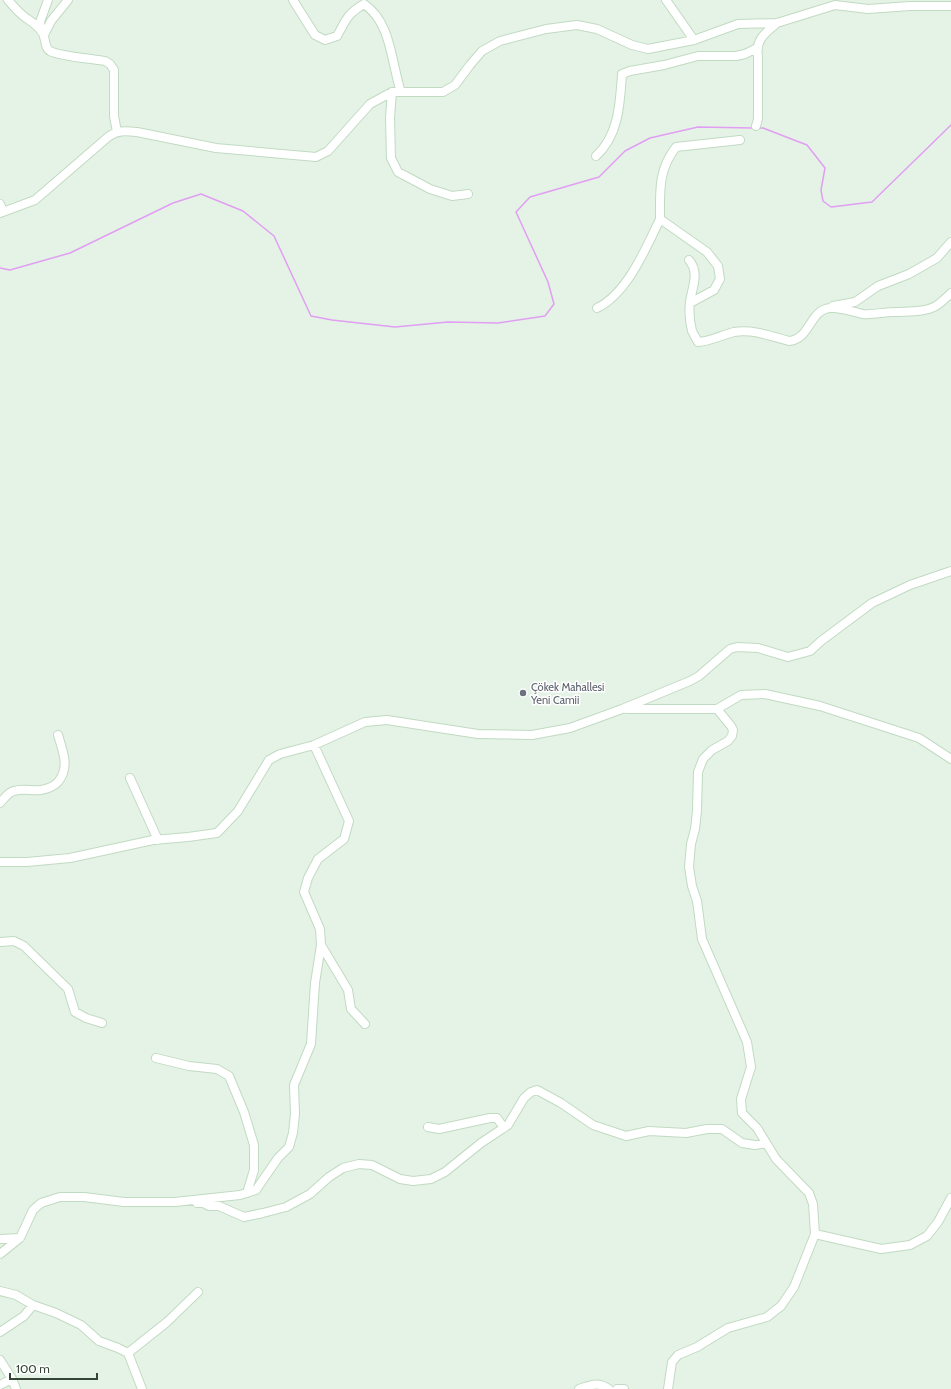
<svg xmlns="http://www.w3.org/2000/svg" width="951" height="1389" viewBox="0 0 951 1389" font-family="Cabin,sans-serif">
  <rect width="100%" height="100%" fill="#e5f3e6"/>
  <g fill="none" stroke-linecap="round" stroke-linejoin="round">
    <path stroke="#e19ef3" stroke-width="1.5" d="M757,128H763L807,145L825,168L821,190L823,201L831,207L872,202L951,125
      M0,268L10,270L70,253L173,203L201,194L243,211L274,236L311,316L332,320L395,327L448,322L498,323L545,316L554,304L548,282L516,212L530,197L599,177L625,151L650,138L698,127L753,128"/>
    <g stroke="#c1dac2" stroke-width="10">
      <path id="minor" d="M8,0C13,6 19,13 26,18C32,22 37,25 42,32C46,37 44,48 50,51C58,56 94,59 105,61L110,64L114,70V116L117,132
        M293,0L315,35L325,40L337,36C346,20 347,14 364,4C392,23 391,63 401,92
        M666,0L694,40
        M41,31L40,22L48,0
        M44,35L51,21L68,0
        M392,92L390,118L391,158L398,172L430,189L452,196L468,194
        M756,126L758,119V57C755,40 765,33 777,23
        M596,156C619,135 620,103 622,74L630,71L664,65L698,56H736L745,54L757,48
        M0,204L3,212
        M0,213L35,200L108,137C117,130 126,131 137,132L216,148L316,157L328,151L370,104L392,92H443L455,85L470,65L482,51L500,41L546,29L577,25L597,29L632,45L648,49L694,40L738,24L777,23L835,5L868,9L910,6H951
        M689,260C700,273 692,287 690,302C689,310 690,323 692,331C694,335 696,338 698,342C711,341 722,335 734,332C753,329 771,336 789,341C811,339 809,310 830,308C841,307 853,312 863,314C873,315 884,312 894,312C907,311 922,313 934,307C940,304 946,298 951,293
        M690,303L714,290L720,279L718,266L707,252L660,219C660,191 658,170 676,147L740,140
        M833,306L855,302L878,286L909,274L937,258L951,242
        M597,308C627,294 646,248 660,219
        M626,709H717L741,695L765,694L820,706L919,738L951,759
        M130,778L158,840
        M0,803C4,799 8,792 14,791C23,788 32,791 41,790C47,789 54,786 58,782C70,767 63,752 58,735
        M0,862H27L70,858L153,840L188,837L217,833L238,811L269,760L280,754L314,745L365,722L387,720L478,734L532,735L570,728L622,709L690,681L699,676L730,649L737,647L758,648L788,657L810,651L821,641L872,603L910,585L951,571
        M0,942L14,941L24,946L68,989L75,1012L86,1018L102,1023
        M321,945L348,990L351,1009L365,1024
        M156,1058L189,1066L217,1069L229,1076L244,1112L254,1145V1170L247,1193
        M428,1127L439,1129L490,1118H497L504,1128
        M197,1203H203L209,1206H219L244,1217L263,1213L286,1207L310,1194L329,1177L343,1168L359,1164L372,1165L400,1179L413,1181L431,1179L445,1172L481,1143L508,1125L524,1098L531,1092L537,1090L561,1103L593,1125L626,1136L649,1131L686,1133L707,1129H722L742,1143L755,1145L766,1143
        M815,1234L881,1249L910,1245L927,1236L938,1222L951,1198
        M0,1239L20,1238
        M0,1254L20,1238L33,1210L41,1203L60,1197H84L124,1202H175L240,1195L256,1190L278,1158L289,1147L293,1133L295,1114L294,1085L311,1044L315,983L321,945L320,929L304,892L308,878L318,859L344,839L349,821L314,745
        M0,1291L16,1295L33,1305L56,1313L81,1325L99,1341L118,1348L128,1353L142,1389
        M0,1332L24,1316L33,1305
        M128,1353L167,1322L198,1292
        M0,1360L12,1379L16,1389
        M0,1385L12,1379
        M579,1389C591,1385 598,1381 609,1389
        M617,1389H624
        M668,1389L672,1362L678,1355L697,1347L728,1328L767,1317L781,1306L794,1287L815,1234L813,1204L809,1193L776,1159L757,1128L742,1113L741,1099L751,1067L747,1042L702,939L697,901L692,886L689,867L691,844L695,829L697,811L698,772L703,759L712,750L728,741L732,736L733,730L731,726L717,709"/>
    </g>
    <use href="#minor" stroke="#fff" stroke-width="8"/>
  </g>
  <circle fill="#6b7280" stroke="#fff" stroke-width="1.5" cx="523" cy="693" r="4"/>
  <g text-anchor="middle" dominant-baseline="central" stroke-width="3" stroke-linejoin="round" paint-order="stroke">
    <g font-size="11" fill="#5b616d" stroke="#fff" text-anchor="start">
      <text x="531" y="687">Çökek Mahallesi<tspan x="531" dy="13">Yeni Camii</tspan></text>
    </g>
  </g>
  <path d="M10 1373v6h87v-6" fill="none" stroke="#344634" stroke-width="2"/>
  <text x="16" y="1373" font-size="12" fill="#344634" stroke="#ffffff" stroke-width="3" paint-order="stroke">100 m</text>
</svg>
